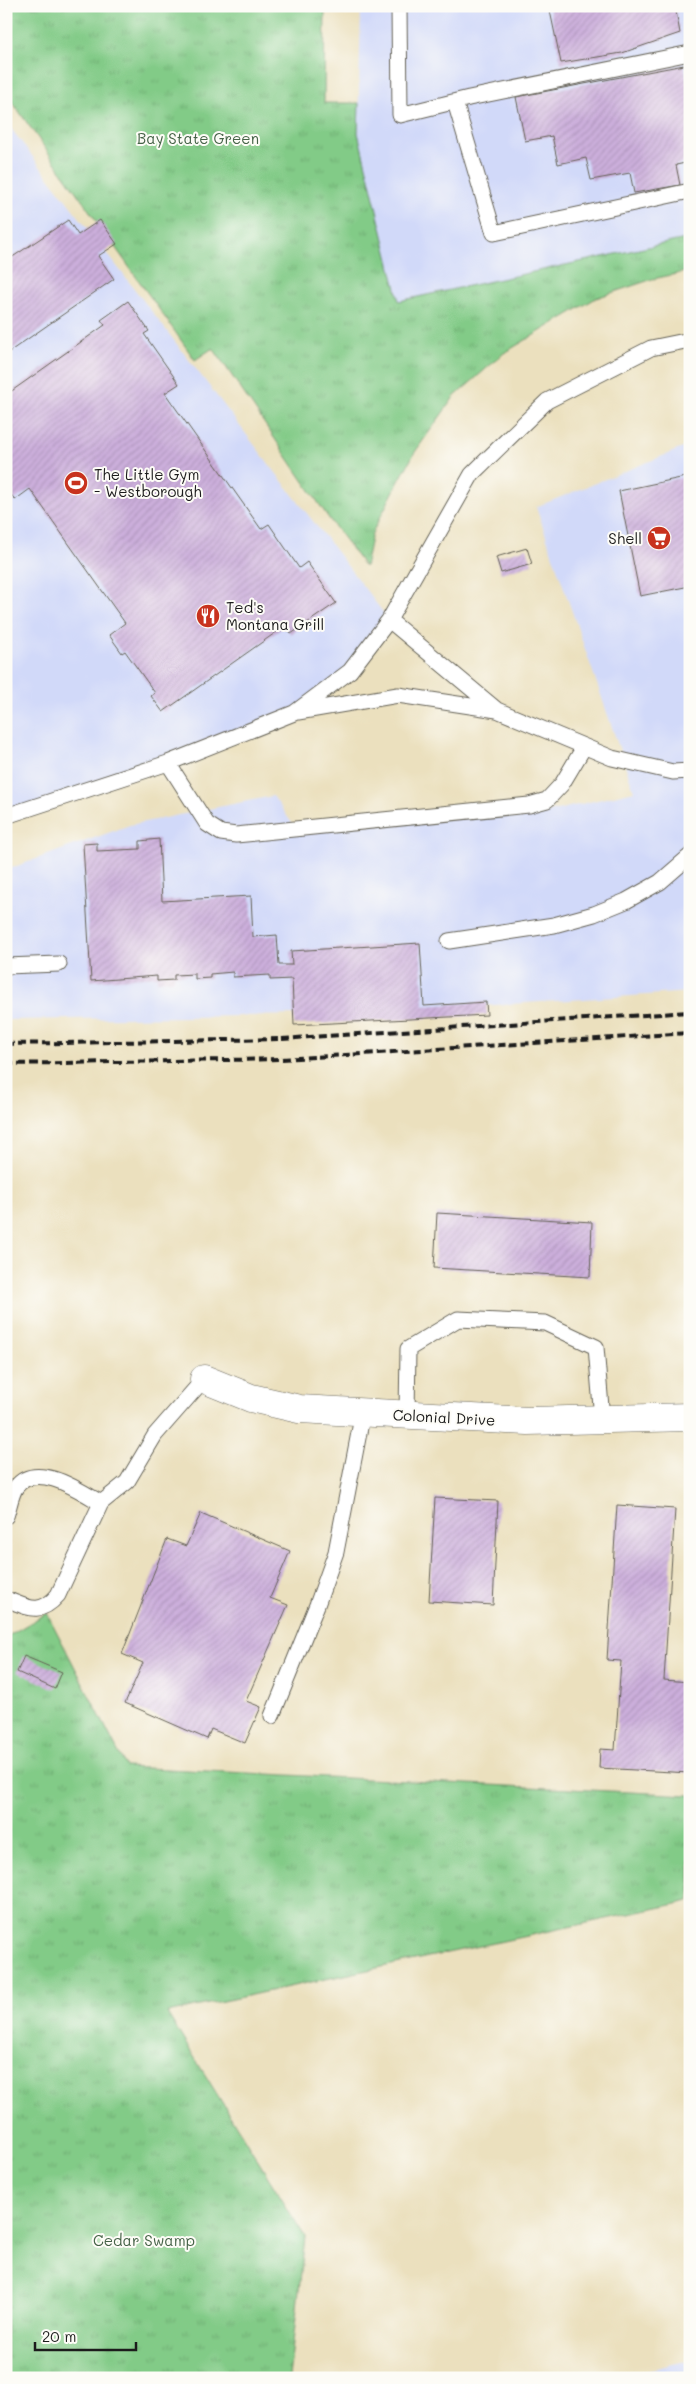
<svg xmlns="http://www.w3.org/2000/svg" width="696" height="2384" viewBox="0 0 696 2384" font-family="Mali,sans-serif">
  <defs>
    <pattern id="park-tufts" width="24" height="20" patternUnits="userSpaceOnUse" patternTransform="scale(1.25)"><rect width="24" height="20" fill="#82cb87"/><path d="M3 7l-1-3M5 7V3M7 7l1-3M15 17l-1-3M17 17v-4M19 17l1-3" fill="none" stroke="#70ae74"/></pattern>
    <pattern id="building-hatch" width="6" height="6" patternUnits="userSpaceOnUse" patternTransform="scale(1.25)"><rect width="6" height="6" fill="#ccafdc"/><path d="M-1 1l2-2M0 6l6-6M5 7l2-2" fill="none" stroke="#af96bc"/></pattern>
  </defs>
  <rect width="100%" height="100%" fill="#fdfcf7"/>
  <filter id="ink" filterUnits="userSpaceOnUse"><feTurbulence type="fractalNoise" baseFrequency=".02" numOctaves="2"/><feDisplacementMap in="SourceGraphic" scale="10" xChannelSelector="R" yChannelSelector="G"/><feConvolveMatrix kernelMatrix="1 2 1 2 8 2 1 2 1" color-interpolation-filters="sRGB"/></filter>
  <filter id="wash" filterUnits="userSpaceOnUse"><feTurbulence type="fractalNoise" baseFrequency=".0096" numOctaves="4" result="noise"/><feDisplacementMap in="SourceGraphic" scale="20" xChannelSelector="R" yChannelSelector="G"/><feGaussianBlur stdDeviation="1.12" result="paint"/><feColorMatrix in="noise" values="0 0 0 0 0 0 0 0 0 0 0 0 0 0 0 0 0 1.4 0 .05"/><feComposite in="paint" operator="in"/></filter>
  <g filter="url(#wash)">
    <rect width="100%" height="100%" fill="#ebe0be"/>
    <path fill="#d1d9f9" d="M361,6H690V238L399,301L358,133Z
      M6,122L389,620L350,671L294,713L6,816Z
      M690,445V992L359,1014L6,1020V870L130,825L273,796L296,829L549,812L634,791L536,507Z
      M690,2360V2378H615Z"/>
    <path fill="url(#park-tufts)" stroke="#4f7452" d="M6,6H325L324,103H359L358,133L399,301L690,238V271L653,279L596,298L504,353L454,397L415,452L400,479L372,533L365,567L330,520L213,348L195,360L6,93Z
      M47,1613L126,1767L690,1795V1901L167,2013L305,2237L289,2378H6V1637Z"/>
    <g id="blocks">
      <path fill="url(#building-hatch)" d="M549,6H675L680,33L622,53L561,63Z
        M684,65L690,94V162L676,165L680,185L634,193L630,173L591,180L586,158L558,164L552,136L525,141L516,97Z
        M68,220L78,235L100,220L117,244L98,256L114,279L6,354V257L8,260Z
        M128,301L149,331L144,334L179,384L165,393L261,529L269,524L299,568L307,562L336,603L291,634L285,626L163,712L151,696L155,693L125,651L122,653L109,635L125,623L30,489L15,500L6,487V395L105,325L101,320Z
        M690,476V586L640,596L619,491Z
        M527,548L532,564L501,573L496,557Z
        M159,839L162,901L251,896L253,937L277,935L279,965H292L291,951L420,943L424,1006L486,1002L487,1015L294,1025L292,979L270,980V975L233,977V972L210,974V978L195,979V974L174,975V980L157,981V976L91,981L83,844L97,843V851L140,849V841Z
        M437,1213L592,1222L590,1277L434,1268Z
        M435,1498L498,1501L493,1605L429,1601Z
        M617,1505L675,1509L664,1680L690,1682V1773L599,1768L600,1749L615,1750L621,1661L607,1660Z
        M201,1513L290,1551L270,1598L288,1605L246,1701L261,1707L245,1743L211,1729L207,1739L125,1703L143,1663L122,1654L167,1539L186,1546Z
        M24,1656L62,1672L55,1689L17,1672Z"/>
    </g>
  </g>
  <g filter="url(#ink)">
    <use href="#blocks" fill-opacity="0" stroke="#646155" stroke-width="1"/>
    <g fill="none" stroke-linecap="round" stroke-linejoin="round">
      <g stroke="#646155" stroke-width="17">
        <path id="lane" d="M399,6L400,115L469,98L690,53
          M455,102L494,233L690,191
          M389,620L497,710L612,758L673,772L690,771
          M298,712L398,695L497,710
          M168,763L207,824L221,833L236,835L529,805L547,800L562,784L584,747
          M6,816L168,763L294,713L350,671L389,620L472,474L547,401L651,348L690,340
          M449,941L554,925L594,914L626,901L660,882L690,856
          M6,966L59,964
          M407,1414L408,1349L458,1319L545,1323L596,1347L602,1419
          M6,1516C9,1508 11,1494 16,1487C36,1460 82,1492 101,1503
          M6,1599C29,1608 40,1616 58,1595L101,1503L127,1482L155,1435L204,1379
          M272,1716L317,1605L336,1552L363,1412"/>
      </g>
      <g stroke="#646155" stroke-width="29">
        <path id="street" d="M204,1379L251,1398L299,1409L528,1421L690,1417"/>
      </g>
      <use href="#lane" stroke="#fff" stroke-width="15"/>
      <use href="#street" stroke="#fff" stroke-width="28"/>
      <path stroke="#1c1c1c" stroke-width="4" stroke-dasharray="8 4" stroke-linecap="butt" d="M6,1044L281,1039L690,1012
        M6,1064L282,1059L690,1033"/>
    </g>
  </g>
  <defs>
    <g id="stadium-disc" transform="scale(1.25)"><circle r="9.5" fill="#c8321e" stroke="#fdfcf7"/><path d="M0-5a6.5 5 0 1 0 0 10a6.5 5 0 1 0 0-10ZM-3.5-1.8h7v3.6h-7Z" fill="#fff"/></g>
    <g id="supermarket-disc" transform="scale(1.25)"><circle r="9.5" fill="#c8321e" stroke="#fdfcf7"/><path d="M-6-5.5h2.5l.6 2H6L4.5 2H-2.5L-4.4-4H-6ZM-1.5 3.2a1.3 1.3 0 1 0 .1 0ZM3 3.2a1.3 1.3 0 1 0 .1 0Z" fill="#fff"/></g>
    <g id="restaurant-disc" transform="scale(1.25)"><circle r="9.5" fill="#c8321e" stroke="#fdfcf7"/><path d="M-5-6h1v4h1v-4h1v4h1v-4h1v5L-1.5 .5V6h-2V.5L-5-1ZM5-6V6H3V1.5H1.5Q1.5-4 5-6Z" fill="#fff"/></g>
  </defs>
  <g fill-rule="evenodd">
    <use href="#stadium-disc" x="76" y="483"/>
    <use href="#supermarket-disc" x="659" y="538"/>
    <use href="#restaurant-disc" x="208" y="616"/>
  </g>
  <g text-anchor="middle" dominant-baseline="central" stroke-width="4" stroke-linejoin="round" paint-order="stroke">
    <g font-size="15" fill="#456247" stroke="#fdfcf7">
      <text x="198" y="138">Bay State Green</text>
      <text x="144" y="2240">Cedar Swamp</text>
    </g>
    <g font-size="15" fill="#1c1c1c" stroke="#fdfcf7" text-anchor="start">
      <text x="94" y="474">The Little Gym<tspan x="94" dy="17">- Westborough</tspan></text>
      <text x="642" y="538" text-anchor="end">Shell</text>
      <text x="226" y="607">Ted's<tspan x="226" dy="17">Montana Grill</tspan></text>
    </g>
    <g font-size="15" fill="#1c1c1c" stroke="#fdfcf7">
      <text transform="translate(444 1417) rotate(3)">Colonial Drive</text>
    </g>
  </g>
  <rect width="696" height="2384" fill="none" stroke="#fdfcf7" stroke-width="25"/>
  <path d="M35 2342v8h101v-8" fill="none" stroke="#1c1c1c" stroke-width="2.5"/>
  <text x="42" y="2342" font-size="15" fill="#1c1c1c" stroke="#fdfcf7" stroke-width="4" paint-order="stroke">20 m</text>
</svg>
